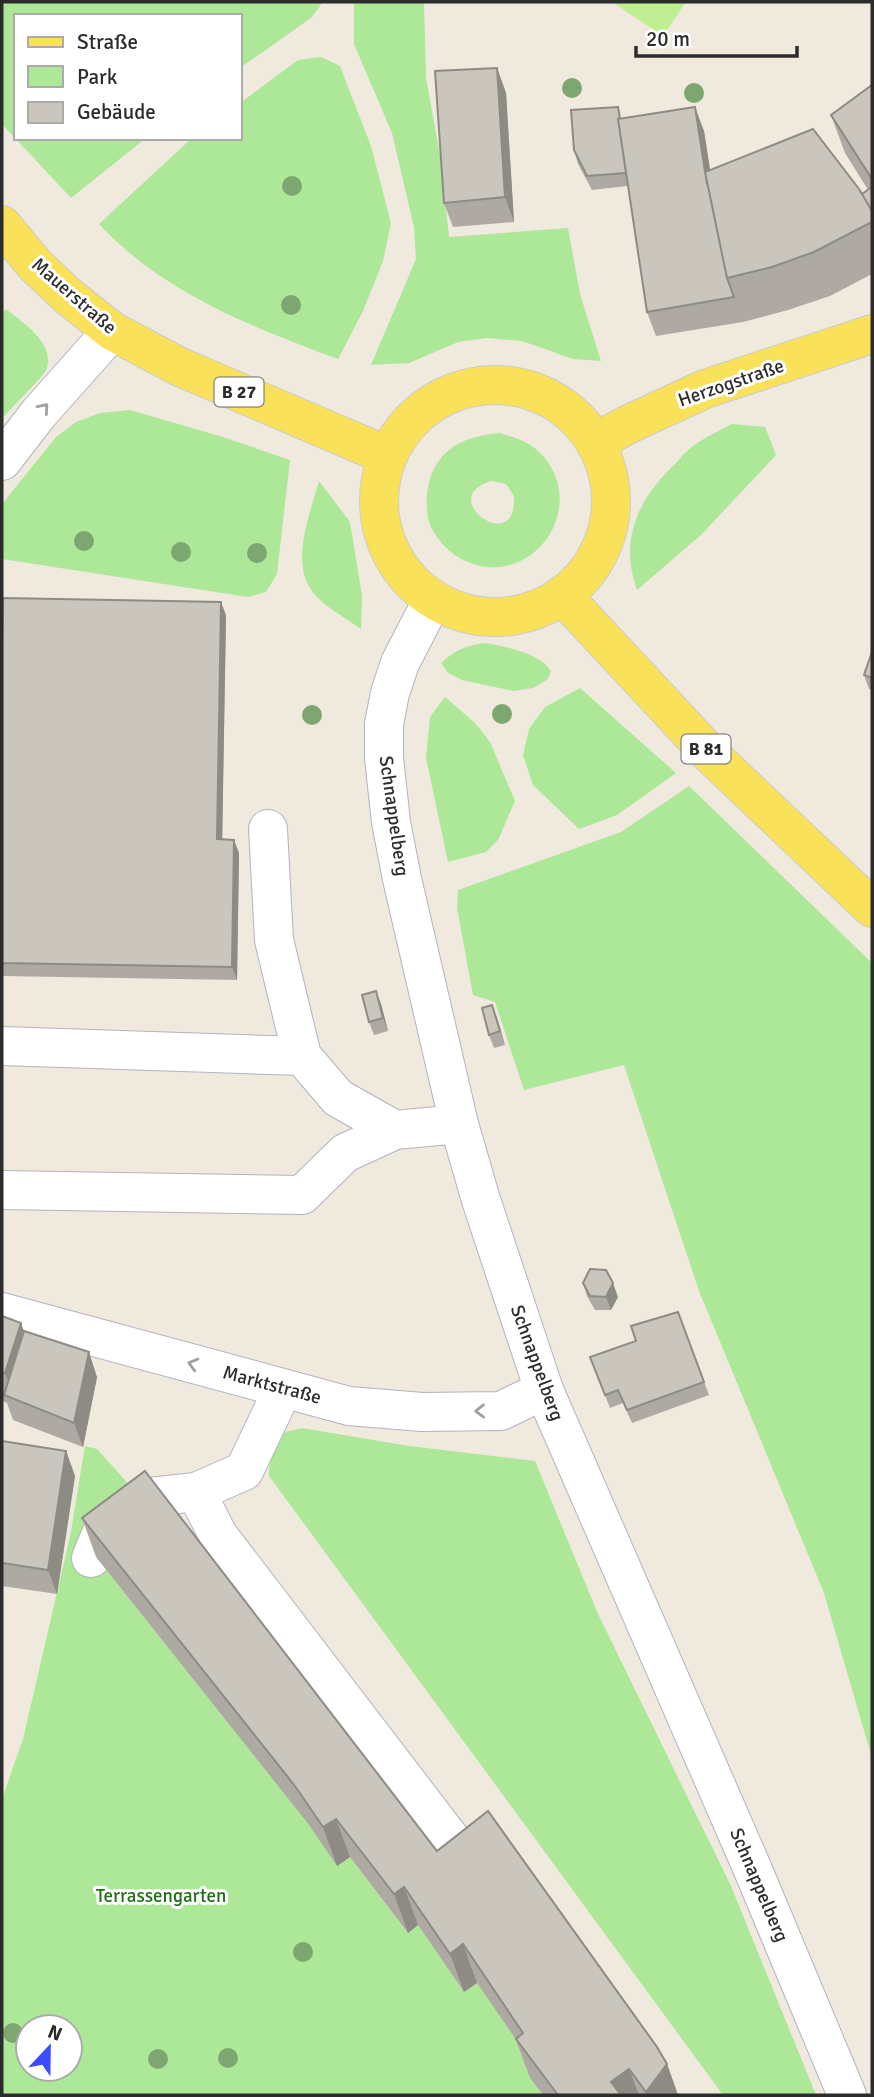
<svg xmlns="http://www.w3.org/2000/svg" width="874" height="2097" viewBox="0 0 874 2097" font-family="Signika,sans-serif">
  <rect width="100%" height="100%" fill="#efe9de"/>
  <path fill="#ace898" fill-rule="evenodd" d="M2,2H323L311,18L240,68V16H16V138H146L71,198L2,124Z
    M354,2H424L426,78L441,161L449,237L568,228L580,294L601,361L573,359L522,341L487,338L458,342L409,363L371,365L416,259L414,227L392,133L354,44Z
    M321,57L340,66L371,146L391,223L383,261L363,311L338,359C252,327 163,293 99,224L192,138H240V103L298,60Z
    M6,309C22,322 57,344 46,370C44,376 9,410 2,419V314Z
    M130,410L223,437L290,460L277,574L266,592L248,597L2,559V504L56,437L76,422L100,413Z
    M732,424L765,427L776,455L702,534L637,590C619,539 638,499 675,464C682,456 690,447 699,442C709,435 721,430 732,424Z
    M500,433C515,438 531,442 542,455C588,505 537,584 473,564C455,558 442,546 433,531C427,521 426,506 427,495C431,452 461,436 500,433ZM491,481L506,484L514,496C518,558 434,498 491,481Z
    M319,481L350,522L362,596L361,629C347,619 329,609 317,597C287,567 310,515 319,481Z
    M485,643C506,647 539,652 551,671L548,679L533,688L514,691L462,680L448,673L441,663C455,650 467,645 485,643Z
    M580,688L676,773L617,815L579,829L533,785L523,755L529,729L545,707Z
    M445,697L475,723L490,742L515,801L498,840L486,852L448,862L426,758L430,717Z
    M689,786L872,963V1758L824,1593L699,1291L624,1065L524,1090L495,1002L473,995L457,908L458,890L621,832Z
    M302,1428L409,1446L535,1461L598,1614L731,1886L816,2095H723L269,1476C269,1459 275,1445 285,1432Z
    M85,1446L97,1449L141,1498L96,1557L309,1825L337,1865L350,1857L407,1932L418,1925L464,1992L477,1983L537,2071L530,2078L543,2095H2V1799L23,1739L71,1532ZM28,2027H70V2069H28Z"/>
  <path fill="#c0ef93" d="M612,2H686L663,36Z"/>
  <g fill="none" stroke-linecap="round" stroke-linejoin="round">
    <g stroke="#b2b3c1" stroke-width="40">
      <path id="minor" d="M2,461L39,413L112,331
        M433,599L400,663L390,693L384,724V758L391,822L402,879L459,1124L481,1200L544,1390L753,1870L847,2095
        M268,829L274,940L302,1056
        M2,1046L302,1056L338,1098L395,1130
        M2,1190L302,1195L345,1153L395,1130L459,1124
        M2,1312L349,1406L422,1412L501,1411L544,1390
        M196,1492L218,1535L469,1863
        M91,1558L104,1527L141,1498L196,1492L244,1471L283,1389"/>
    </g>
    <g stroke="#ccc" stroke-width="40">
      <path id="major" d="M2,225L35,265L68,296L112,331L180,367L388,456
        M379 501a116 116 0 1 1 232 0a116 116 0 1 1-232 0Z
        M595,443L627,425L705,389L872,334
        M562,595L712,756L872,908"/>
    </g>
    <use href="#minor" stroke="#fff" stroke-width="38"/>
    <use href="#major" stroke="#f9e259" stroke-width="38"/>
  </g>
  <g fill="#7ea670">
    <circle cx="572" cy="88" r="10"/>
    <circle cx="694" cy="93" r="10"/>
    <circle cx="292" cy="186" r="10"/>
    <circle cx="291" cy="305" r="10"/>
    <circle cx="84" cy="541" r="10"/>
    <circle cx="181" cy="552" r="10"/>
    <circle cx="257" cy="553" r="10"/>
    <circle cx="502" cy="714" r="10"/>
    <circle cx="312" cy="715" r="10"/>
    <circle cx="303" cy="1952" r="10"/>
    <circle cx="13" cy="2033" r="10"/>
    <circle cx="228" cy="2058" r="10"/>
    <circle cx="158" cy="2059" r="10"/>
  </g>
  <path fill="#aeaaa3" d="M497,68L506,93L514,222L453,227L444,203Z
    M872,85V274L830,296L788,310L743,322L656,336L647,312L628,186L592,190L578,164L574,150L623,119L704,131L710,170L862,194L868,190L845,153L831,115Z
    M226,615L222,839L239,853L237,980L2,976V654Z
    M872,652V690L869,689L864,675Z
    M381,1004L388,1031L374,1035L369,1022Z
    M497,1018L505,1045L494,1048L489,1035Z
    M583,1283L618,1297L611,1310H595L587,1296Z
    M678,1312L709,1395L632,1423L623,1403L610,1408L590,1357L636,1341Z
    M2,1316L97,1377L83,1447L13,1420L7,1403L2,1401Z
    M2,1441L66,1451L75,1476L57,1594L2,1586Z
    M82,1518L667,2064L678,2095H543L530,2078L516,2040L477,1983L464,1992L418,1925L408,1933L350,1857L337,1866L309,1825L96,1557Z"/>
  <path fill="#8d8b84" d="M497,68L506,93L514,222L505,197Z
    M695,107L704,131L714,195L707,184Z
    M221,602L226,615L222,852L217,839Z
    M234,840L239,853L237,980L232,967Z
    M376,991L381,1004L388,1031L383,1018Z
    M492,1005L497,1018L505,1045L500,1031Z
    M613,1283L618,1297L611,1310L606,1297Z
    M21,1323L33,1356L15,1399L5,1373Z
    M89,1352L97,1377L83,1447L74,1423Z
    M66,1451L75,1476L57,1594L48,1570Z
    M336,1819L350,1857L337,1866L323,1827Z
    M404,1887L418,1925L408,1933L394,1894Z
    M463,1944L477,1983L464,1992L450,1954Z
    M667,2064L678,2095H647L646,2092Z
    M629,2069L639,2095H616L611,2082Z"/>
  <path fill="#cac6bd" stroke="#8d8b84" stroke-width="2" d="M497,68L505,197L444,203L435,71Z
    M872,85V179L831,115Z
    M618,107L620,119H618L626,173L587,176L574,150L571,110Z
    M695,107L707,184L708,186L727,278L734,297L647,312L618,119Z
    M813,129L859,189L872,211V222L814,252L772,267L727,278L705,172Z
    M872,187V211L862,194Z
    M3,598L221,602L217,839L234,840L232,967L2,963V654Z
    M872,652V678L864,675Z
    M376,991L383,1018L369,1022L362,995Z
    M492,1005L500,1031L489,1035L482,1008Z
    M590,1269L606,1270L613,1283L606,1297L590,1296L583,1283Z
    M678,1312L704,1382L627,1410L618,1390L605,1395L590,1357L636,1341L631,1326Z
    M2,1316L21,1323L5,1373L2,1372Z
    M24,1331L89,1352L74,1423L4,1395Z
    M2,1441L66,1451L48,1570L2,1563Z
    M145,1471L437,1851L488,1811L657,2047L667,2064L646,2092L629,2069L611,2082L621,2095H558L516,2039L523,2033L463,1944L450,1954L404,1887L394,1894L336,1819L323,1827L295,1786L82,1518Z"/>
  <defs><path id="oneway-chevron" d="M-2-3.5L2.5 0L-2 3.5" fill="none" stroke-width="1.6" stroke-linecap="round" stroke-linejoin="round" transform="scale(1.75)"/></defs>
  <g stroke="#a0a0a0">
    <use href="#oneway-chevron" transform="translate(44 408) rotate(-49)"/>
    <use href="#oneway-chevron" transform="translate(193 1364) rotate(-165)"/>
    <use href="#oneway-chevron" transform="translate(480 1411) rotate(179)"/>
  </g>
  <g text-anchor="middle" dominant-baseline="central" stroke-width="6" stroke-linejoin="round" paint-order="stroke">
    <g fill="#fff" stroke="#6b6b6b" stroke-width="2">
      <rect x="214.5" y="377.5" width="49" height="29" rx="5"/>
      <rect x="681.5" y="734.5" width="49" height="29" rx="5"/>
    </g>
    <g font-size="18" font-weight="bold" fill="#2c2c2c">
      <text x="239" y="392">B 27</text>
      <text x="706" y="749">B 81</text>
    </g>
    <g font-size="19" fill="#2c2c2c" stroke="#fff">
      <text transform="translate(74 296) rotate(41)">Mauerstraße</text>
      <text transform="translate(731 383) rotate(-19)">Herzogstraße</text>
      <text transform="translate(394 816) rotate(82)">Schnappelberg</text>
      <text transform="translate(537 1363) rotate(70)">Schnappelberg</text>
      <text transform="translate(272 1385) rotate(15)">Marktstraße</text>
      <text transform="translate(759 1885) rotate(67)">Schnappelberg</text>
    </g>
    <g font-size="19" fill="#216f16" stroke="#fff">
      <text x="161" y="1896">Terrassengarten</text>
    </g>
  </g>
  <rect width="874" height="2097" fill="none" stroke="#2c2c2c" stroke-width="7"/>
  <rect x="14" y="14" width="228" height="126" fill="#ffffff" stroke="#ababab" stroke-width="2"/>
  <rect x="28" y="37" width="35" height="10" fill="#f9e259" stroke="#ababab" stroke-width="2"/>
  <text x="77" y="49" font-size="21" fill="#2c2c2c">Straße</text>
  <rect x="28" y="66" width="35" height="21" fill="#ace898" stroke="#ababab" stroke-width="2"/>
  <text x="77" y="84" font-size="21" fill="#2c2c2c">Park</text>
  <rect x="28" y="102" width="35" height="21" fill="#cac6bd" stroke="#ababab" stroke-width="2"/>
  <text x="77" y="119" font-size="21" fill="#2c2c2c">Gebäude</text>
  <g transform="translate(49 2048) rotate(22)"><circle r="33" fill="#ffffff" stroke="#ababab" stroke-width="2"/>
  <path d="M0-5L12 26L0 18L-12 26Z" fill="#3b4dff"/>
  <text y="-10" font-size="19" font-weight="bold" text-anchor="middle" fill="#2c2c2c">N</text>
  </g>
  <path d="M636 46v10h161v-10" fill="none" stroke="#2c2c2c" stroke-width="3.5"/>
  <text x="646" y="46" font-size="21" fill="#2c2c2c" stroke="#ffffff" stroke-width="5" paint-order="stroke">20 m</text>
</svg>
